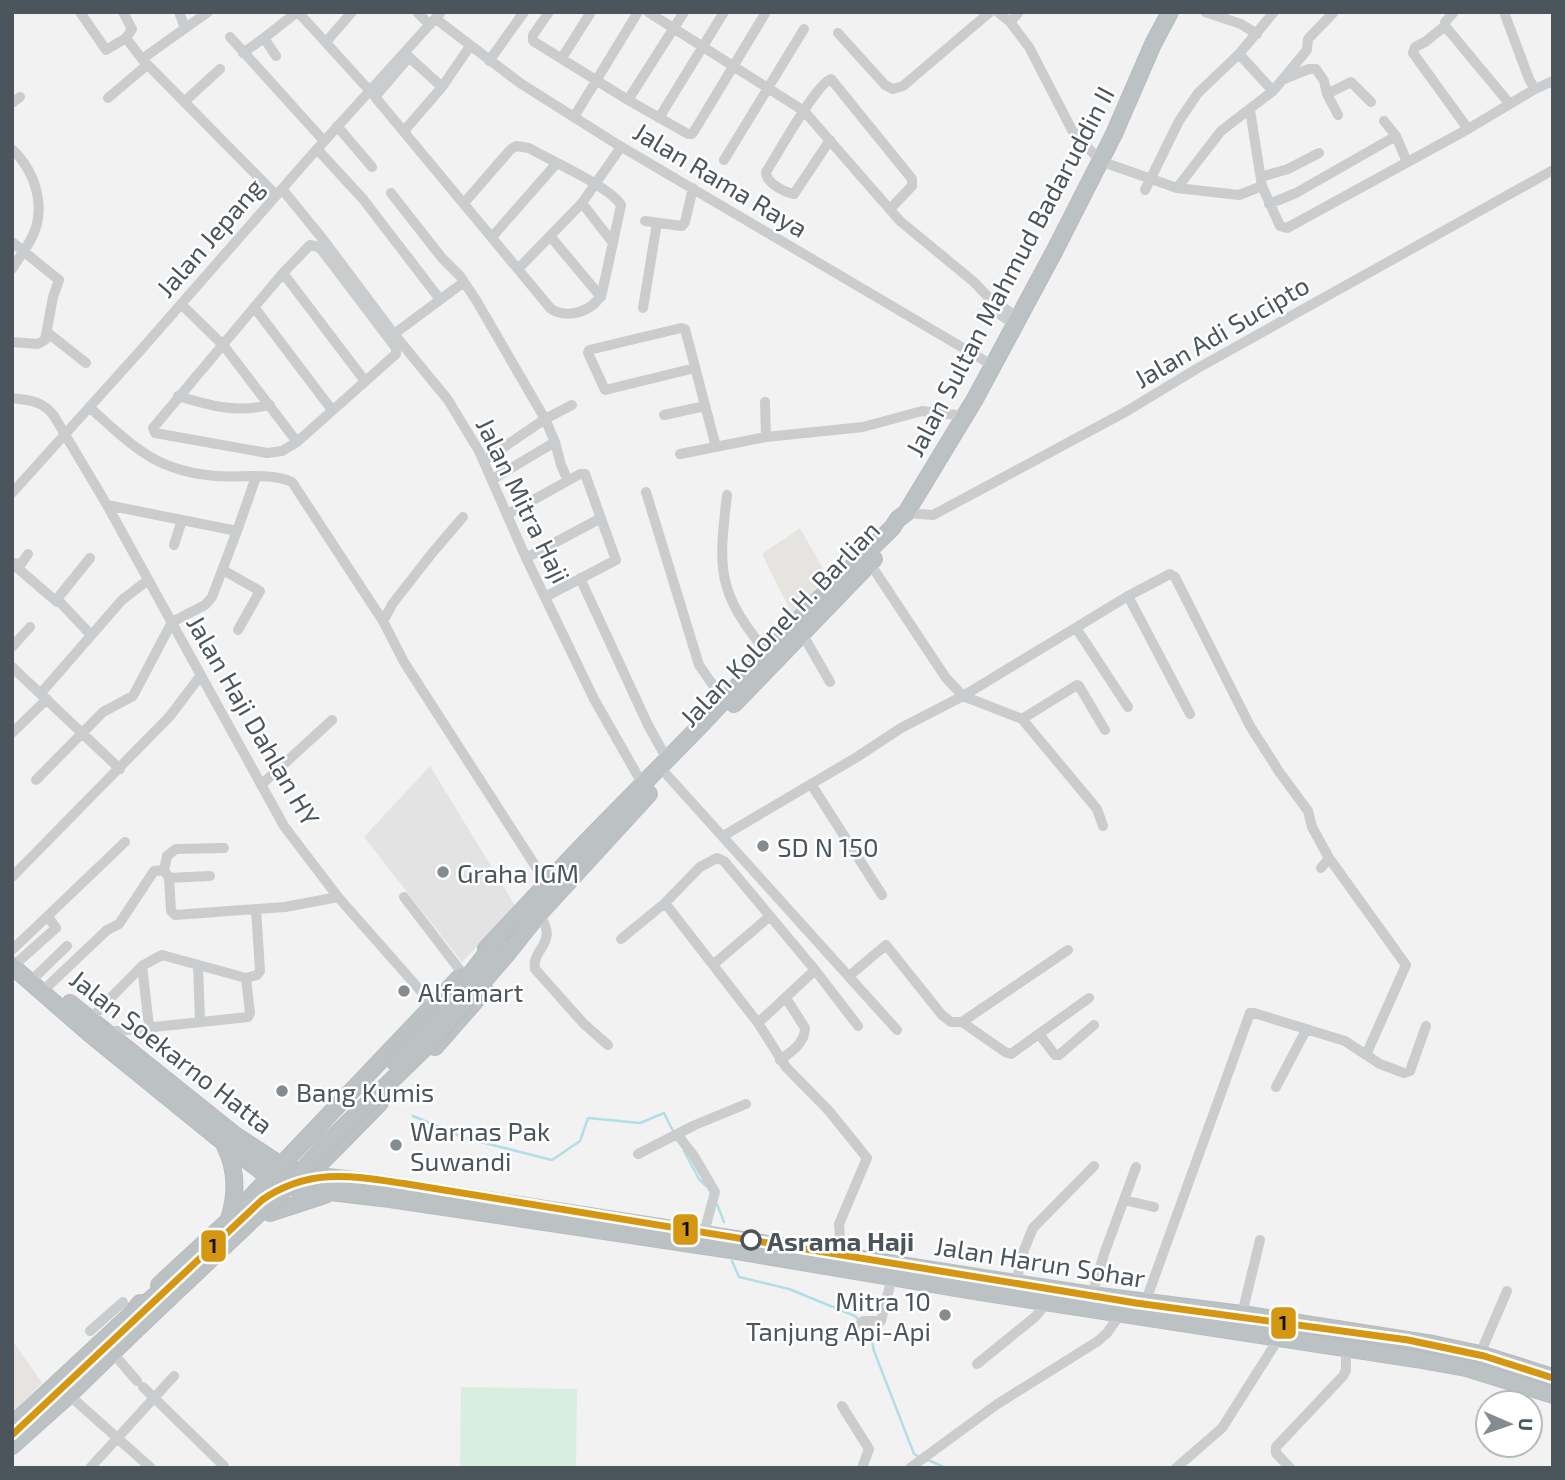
<svg xmlns="http://www.w3.org/2000/svg" width="1565" height="1480" viewBox="0 0 1565 1480" font-family="'Exo 2',sans-serif">
  <rect width="100%" height="100%" fill="#f2f2f2"/>
  <path fill="#e6e4e0" d="M800,528L829,579L792,614L762,554Z
    M12,1340L42,1383L12,1414Z"/>
  <path fill="#e4e3e3" d="M430,766L516,907L462,962L364,837Z"/>
  <path fill="#d9eee0" d="M461,1387L577,1389L576,1468H460Z"/>
  <g fill="none" stroke-linecap="round" stroke-linejoin="round">
    <path stroke="#b2dee7" stroke-width="2.5" d="M413,1116L465,1138L552,1160L580,1141L588,1118L640,1123L664,1113L674,1133
      M684,1151L699,1179L706,1186
      M717,1204L724,1222
      M732,1261L739,1277L789,1289L855,1316L858,1319
      M862,1324L871,1335L874,1351L914,1454L920,1457
      M926,1459L946,1468"/>
    <g stroke="#b8bcc0" stroke-width="18">
      <path id="highway" d="M734,704L874,559
        M486,949L582,846L704,722L806,612L892,528L898,519L906,513L975,399L1055,250L1114,134L1153,44L1170,12
        M507,954L539,914L649,794
        M12,966L90,1034L223,1142L270,1178L296,1188L390,1199L731,1250L973,1291L1416,1359L1466,1368L1553,1395
        M70,1003L235,1135L281,1165L309,1175L373,1182L1092,1295L1242,1314L1433,1344L1480,1354L1553,1377
        M435,1047L485,990
        M225,1146C237,1170 237,1194 229,1219
        M303,1177L309,1175L380,1103
        M270,1213L325,1195
        M159,1285L228,1221L461,976
        M12,1425L128,1317L140,1303
        M12,1446L69,1395L140,1326"/>
    </g>
    <path stroke="#cacccd" stroke-width="10" d="M80,12L106,50L126,38
      M123,12L132,29L126,38L142,59L276,195
      M179,12L185,28
      M298,12L369,90
      M417,12L430,25
      M549,12L533,35V41L628,100
      M648,12L804,111L900,221L974,282L989,298L999,314L1015,325
      M684,12L628,100L688,134H692L696,128L766,12
      M998,12L1010,22L1029,47L1072,130L1100,161L1177,188L1239,195L1262,186L1280,226L1287,228L1468,129L1535,89
      M1205,12L1241,24L1257,34
      M1454,12L1445,22V26L1509,103
      M1504,12L1529,79L1535,89L1553,81
      M436,19L520,83L615,143L992,365
      M1010,22L1019,12
      M1445,26L1425,42L1415,47L1413,53L1468,129
      M838,33L885,85L893,89L903,86L990,12
      M230,37L324,141
      M326,42L352,12
      M243,53L264,38
      M1239,54L1273,91L1307,50L1308,39L1334,12
      M276,56L264,38L297,12
      M562,58L591,12
      M142,59L208,12
      M489,61L524,12
      M1284,79L1309,69H1316L1324,81L1327,94L1351,82L1371,102
      M442,87L409,57L375,97L551,309C568,319 593,312 602,293L620,210L621,205C609,186 551,161 529,148L516,146L510,150L464,203
      M1327,94L1338,115
      M108,98L147,65
      M184,102L220,69
      M12,103L20,97
      M1250,110L1262,186
      M574,117L638,12
      M659,118L724,12
      M1384,121L1396,136L1407,162
      M337,126L372,167
      M404,131L442,87L470,46
      M830,140L794,194C784,192 766,183 766,172C777,155 816,84 831,79L912,179V186L890,209
      M12,149C36,172 48,210 30,241C25,250 18,259 12,269
      M317,149L363,199L439,298
      M724,160L804,29
      M1261,177L1288,169L1319,153
      M1177,188L1221,131L1273,91
      M282,189L322,238L394,334L448,400L479,451L526,558L594,699L643,785
      M1145,190L1179,121L1198,93L1239,54L1274,12
      M391,193L442,258L460,276L476,300L545,419L555,442L561,465L568,481
      M582,203L613,243
      M1269,204L1296,193L1396,136
      M645,221L682,226L685,222L693,188
      M550,236L601,297
      M492,237L556,164
      M12,242L59,280L53,297L45,340L38,344L12,342
      M310,245L319,247L327,257L396,348V354L297,442L282,451L267,453L155,433L153,428L283,273Z
      M518,269L582,203L621,147
      M283,273L365,381
      M992,299L1018,318
      M181,304L224,346L297,442
      M254,307L332,410
      M643,308L657,223
      M48,333L86,363
      M394,334L464,282
      M695,368L605,390L588,353L589,350L681,328L685,329L716,447
      M178,396C211,406 235,413 270,405
      M12,398C30,400 43,401 54,416L107,505L284,826L338,897L434,1006
      M765,402L766,437
      M89,407C132,445 154,471 216,476C240,478 270,472 292,482L383,621
      M664,415L705,406
      M680,454L766,437L863,427L922,411L965,416
      M485,460L545,419L572,405
      M493,479L555,442
      M646,492L699,665L724,701
      M12,493L140,351L309,158L441,12
      M727,495C718,571 717,592 767,653
      M906,513L933,515L978,491L1127,411L1198,368L1553,170
      M508,514L580,474H585L616,560L545,597
      M463,517L433,552L393,603L383,621L404,662L547,884
      M237,531L256,477
      M174,545L182,520
      M90,558L57,599L91,635
      M526,558L601,518
      M867,559L946,678L963,696L1022,719L1097,809L1103,826
      M13,563L21,564L28,554
      M14,565L57,602
      M223,570L260,591L238,630
      M580,578L648,725L667,759
      M1128,596L1190,714
      M1076,628L1128,707
      M803,635L830,682
      M12,647L30,627
      M12,667L120,769
      M41,693L122,600L148,580
      M1022,719L1077,685L1079,686L1105,730
      M12,733L47,699
      M667,775L897,1030
      M36,780L103,712L133,696L172,622L205,605L212,597L237,531L107,505
      M811,784L882,895
      M261,785L332,720
      M723,836L857,757L901,728L963,696L1128,596L1170,574L1175,577L1250,726L1280,773L1308,811L1312,827L1329,858L1321,868
      M1329,858L1406,965L1366,1055
      M164,870L167,856L176,849L224,848
      M12,877L170,716L201,675
      M169,878L210,876
      M404,897L463,974
      M539,914C560,944 531,948 535,969L584,1024L608,1045
      M621,939L665,903L700,867L717,858L724,861L815,970L758,1023L665,903
      M12,950L125,842
      M20,960L56,928L51,921
      M714,964L769,917
      M198,965L200,1021
      M142,966L149,1026
      M815,970L858,1026
      M37,975L67,946
      M849,976L886,945L942,1015L951,1022H962L1068,950
      M49,985L107,930L119,924L154,871L164,870L169,878L171,911L175,915L285,907L338,897
      M90,1019L142,966L162,955L246,978L257,975L260,971L256,909
      M962,1022L1005,1052L1011,1054L1089,998
      M758,1023L786,1067L829,1111L867,1158L839,1224L841,1254
      M107,1032L248,1017L250,1013L246,978
      M1039,1034L1055,1055H1059L1094,1025
      M780,1060C791,1052 805,1043 805,1028L786,998
      M1276,1087L1306,1030
      M677,1134L694,1156L715,1192L704,1233
      M638,1154L695,1125L746,1104
      M1124,1200L1154,1207
      M1016,1282L1024,1250L1033,1228L1094,1166
      M1092,1295L1104,1254L1136,1167
      M1145,1303L1250,1013H1254L1345,1041L1380,1064L1404,1073L1410,1071L1426,1026
      M1242,1314L1260,1240
      M90,1331L123,1302
      M852,1334L863,1321H881L892,1277
      M112,1352L137,1381
      M1480,1354L1507,1291
      M977,1364L1035,1317L1048,1302
      M143,1387L224,1466L222,1468
      M69,1395L151,1468
      M842,1406L869,1449L862,1468
      M90,1468L174,1376
      M910,1468L996,1405L1098,1341L1107,1333L1122,1312
      M1176,1468L1222,1428L1279,1338
      M1290,1468L1276,1453V1447L1343,1376L1346,1370V1348"/>
    <use href="#highway" stroke="#bcc1c4" stroke-width="16"/>
    <g stroke="#b8bcc0" stroke-width="18" stroke-linecap="butt">
      <path id="highway-bridge" d="M394,1063L439,1015L496,941
        M133,1314L174,1280
        M140,1326L288,1186L327,1143L430,1043L507,954"/>
    </g>
    <use href="#highway-bridge" stroke="#bcc1c4" stroke-width="16"/>
    <g stroke="#fff" stroke-width="12">
      <path id="rail-1" d="M12,1435L262,1200C310,1167 353,1176 407,1184L1136,1303L1408,1340L1484,1356L1553,1378"/>
    </g>
    <use href="#rail-1" stroke="#d59612" stroke-width="7"/>
  </g>
  <g fill="#858c90" stroke="#fff" stroke-width="2.5">
    <circle cx="763" cy="846" r="7"/>
    <circle cx="443" cy="872" r="7"/>
    <circle cx="404" cy="991" r="7"/>
    <circle cx="282" cy="1091" r="7"/>
    <circle cx="396" cy="1145" r="7"/>
    <circle cx="945" cy="1315" r="7"/>
  </g>
  <circle fill="#fff" stroke="#4b555c" stroke-width="3.5" cx="751" cy="1240" r="9"/>
  <g text-anchor="middle" dominant-baseline="central" stroke-width="5" stroke-linejoin="round" paint-order="stroke">
    <g font-size="26" fill="#4b555c" stroke="#fff">
      <text transform="translate(721 179) rotate(31)">Jalan Rama Raya</text>
      <text transform="translate(209 237) rotate(-49)">Jalan Jepang</text>
      <text transform="translate(1009 271) rotate(-62)">Jalan Sultan Mahmud Badaruddin II</text>
      <text transform="translate(1221 331) rotate(-30)">Jalan Adi Sucipto</text>
      <text transform="translate(524 500) rotate(64)">Jalan Mitra Haji</text>
      <text transform="translate(779 623) rotate(-46)">Jalan Kolonel H. Barlian</text>
      <text transform="translate(254 720) rotate(60)">Jalan Haji Dahlan HY</text>
      <text transform="translate(172 1051) rotate(38)">Jalan Soekarno Hatta</text>
      <text transform="translate(1040 1261) rotate(9)">Jalan Harun Sohar</text>
    </g>
    <g font-size="26" fill="#4b555c" stroke="#fff" text-anchor="start">
      <text x="777" y="846">SD N 150</text>
      <text x="457" y="872">Graha IGM</text>
      <text x="418" y="991">Alfamart</text>
      <text x="296" y="1091">Bang Kumis</text>
      <text x="410" y="1130">Warnas Pak<tspan x="410" dy="30">Suwandi</tspan></text>
      <text x="931" y="1300" text-anchor="end">Mitra 10<tspan x="931" dy="30">Tanjung Api-Api</tspan></text>
    </g>
    <g font-size="26" font-weight="bold" fill="#4b555c" stroke="#fff" text-anchor="start">
      <text x="767" y="1240">Asrama Haji</text>
    </g>
  </g>
  <g stroke="#fff" stroke-width="2.5">
    <rect x="672" y="1213" width="27" height="33" rx="7" fill="#d59612"/>
    <rect x="200" y="1229" width="27" height="34" rx="7" fill="#d59612"/>
    <rect x="1270" y="1306" width="27" height="34" rx="7" fill="#d59612"/>
  </g>
  <g font-size="19" text-anchor="middle" font-weight="bold" fill="#111">
    <text x="686" y="1236">1</text>
    <text x="213" y="1253">1</text>
    <text x="1283" y="1330">1</text>
  </g>
  <rect width="1565" height="1480" fill="none" stroke="#4b555c" stroke-width="28"/>
  <g transform="translate(1509 1424) rotate(92)"><circle r="33" fill="#ffffff" stroke="#b7bbbe" stroke-width="2"/>
  <path d="M0-5L12 26L0 18L-12 26Z" fill="#858c90"/>
  <text y="-10" font-size="19" font-weight="bold" text-anchor="middle" fill="#4b555c">U</text>
  </g>
</svg>
